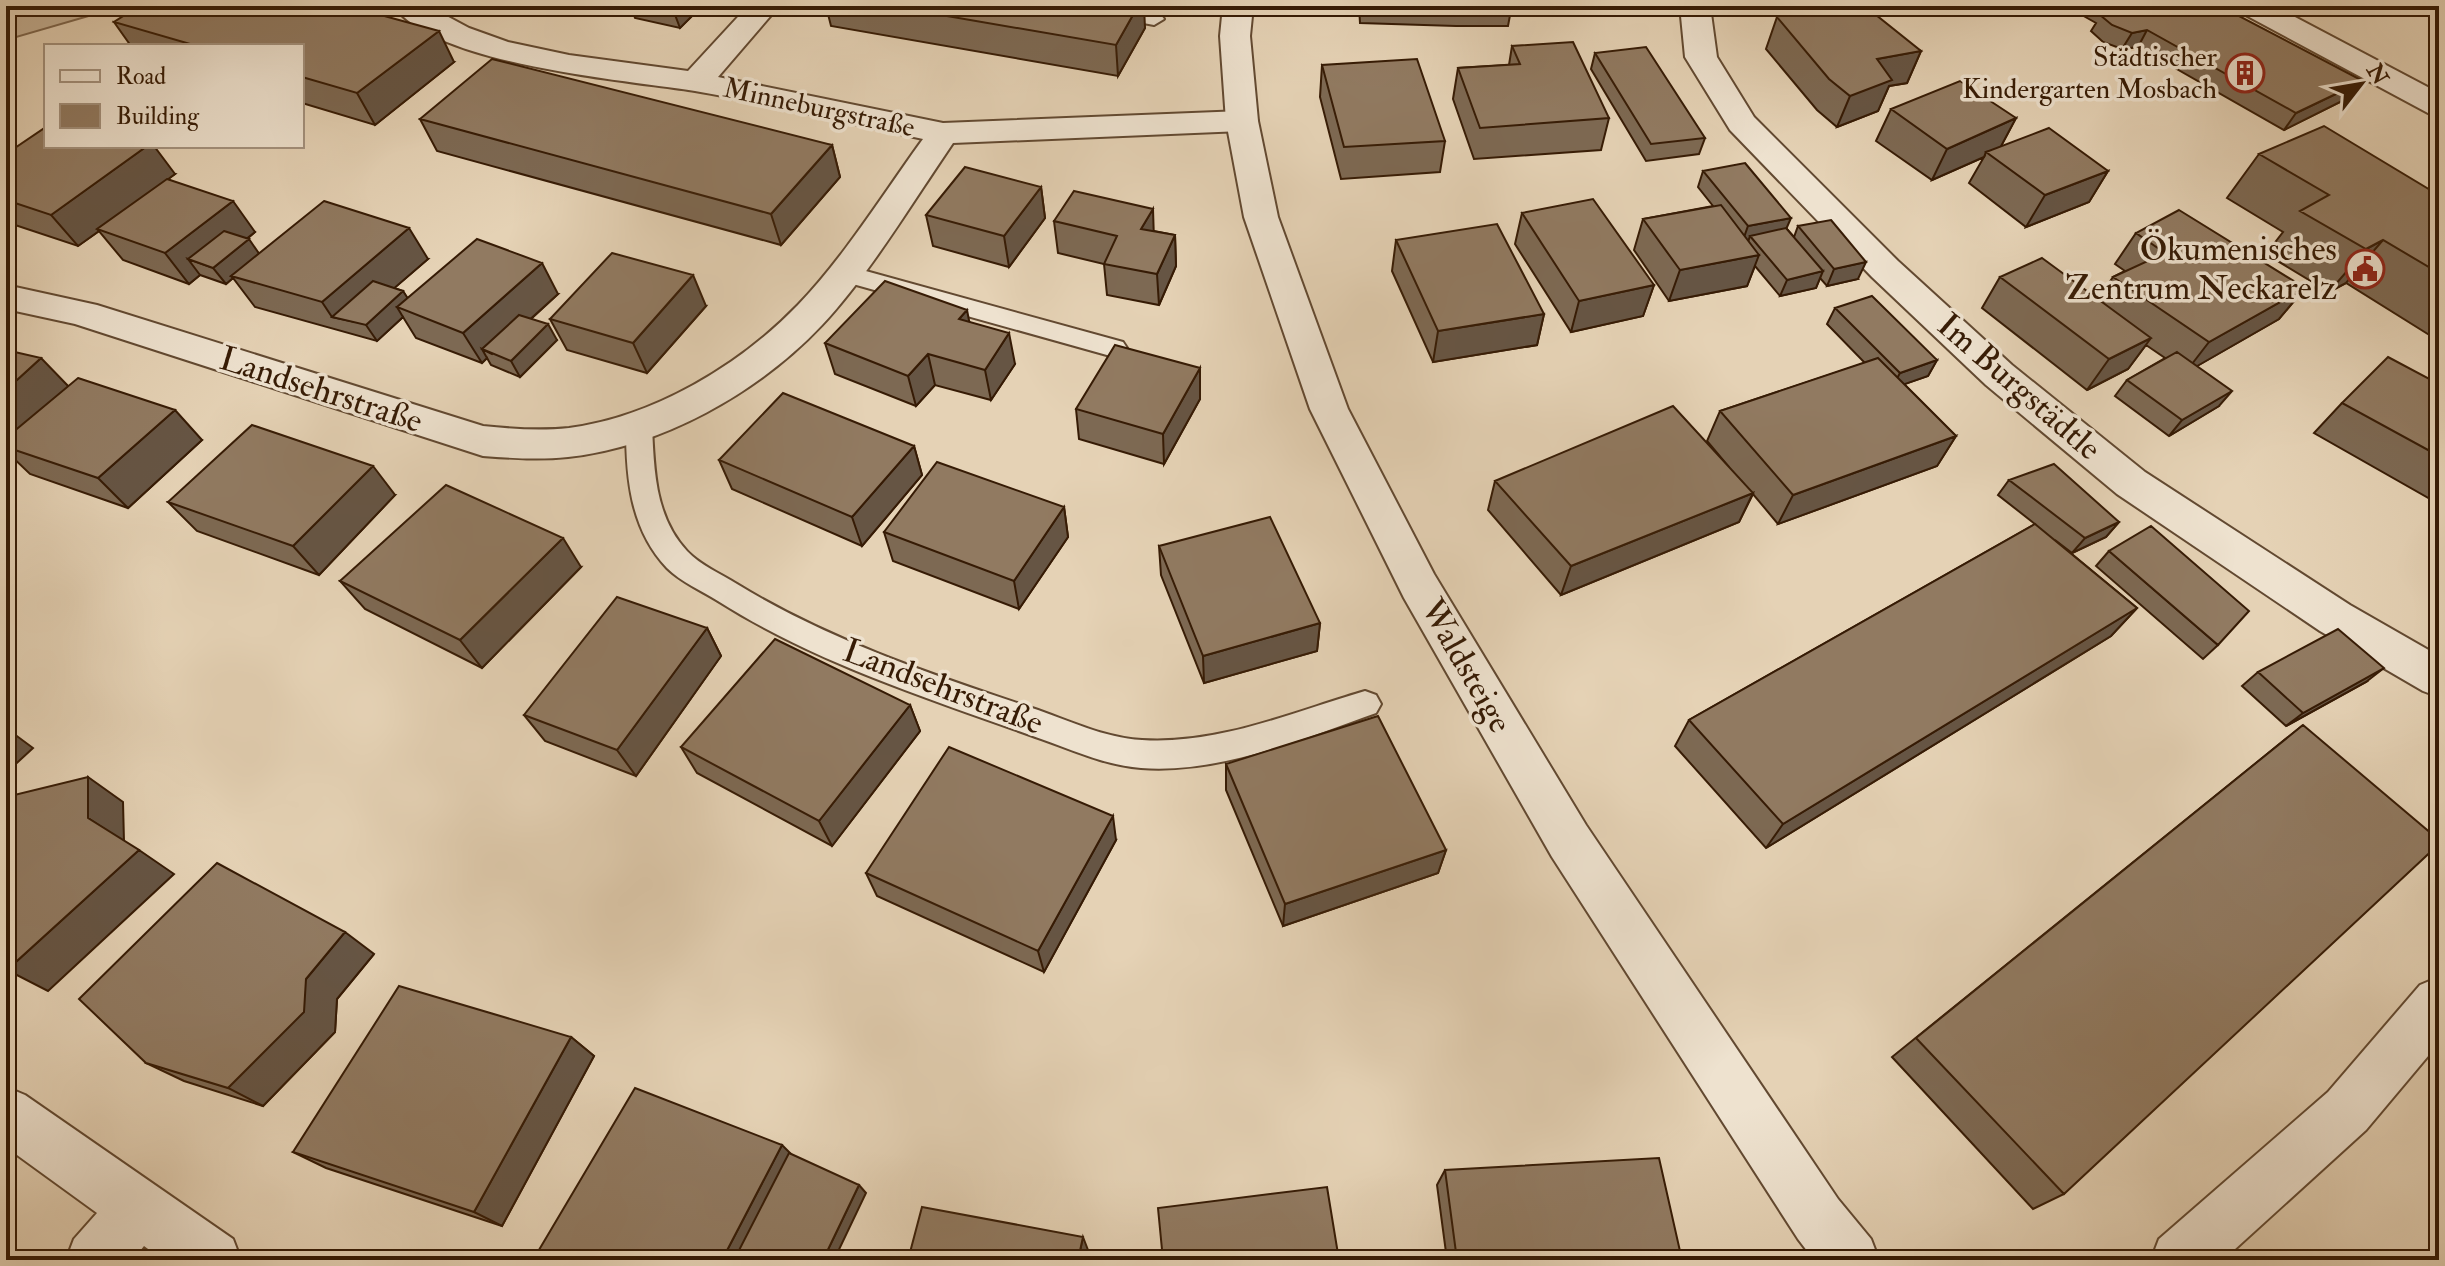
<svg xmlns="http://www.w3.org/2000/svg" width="2445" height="1266" viewBox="0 0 2445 1266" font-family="'IM FELL Double Pica',serif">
  <rect width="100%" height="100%" fill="#e5d2b5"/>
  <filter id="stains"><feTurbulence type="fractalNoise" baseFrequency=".0025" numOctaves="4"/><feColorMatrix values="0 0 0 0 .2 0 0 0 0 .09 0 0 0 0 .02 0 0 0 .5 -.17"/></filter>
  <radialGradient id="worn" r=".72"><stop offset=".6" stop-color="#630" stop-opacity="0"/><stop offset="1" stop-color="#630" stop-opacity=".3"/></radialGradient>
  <path fill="#c7b397" stroke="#7e674e" stroke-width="2" d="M6,6H123L6,40Z"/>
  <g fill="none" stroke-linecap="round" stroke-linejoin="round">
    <g stroke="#624931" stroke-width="4">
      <path id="service" d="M1074,6H1117L1161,15L1164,19L1154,25L1084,12Z
        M844,265L1123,342L1127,348L1123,354L1114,357L835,279L832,273L835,267Z
        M639,416L648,419L652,426C654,470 655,517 687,551C700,565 721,574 737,584C828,640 931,674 1032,708C1068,720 1104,738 1142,740C1218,745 1293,712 1365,691L1376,695L1381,704L1376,713C1303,739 1219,774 1141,768C1102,765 1066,747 1030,735C924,697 814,662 718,601C702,591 681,582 667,568C630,529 626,477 626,426L630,419Z"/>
    </g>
    <g stroke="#624931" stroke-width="4">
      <path id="minor" d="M394,6H428L469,28L508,42L569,55L688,71L748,6H779L718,77L943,123L1242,111L1253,114L1258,121L1253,128L1242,131L953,143C914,200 869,275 822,325C758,393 661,447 568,457C539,460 512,458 483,456L75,324L6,309V285L97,305L483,426C512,429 540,431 569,428C653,417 739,366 798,305C845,256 883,194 923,139C847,123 771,104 695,91C626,80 435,65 394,6Z
        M1680,6H1710L1717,57L1754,117L1898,261L2012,365L2145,472L2350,605L2439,656V697L2423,691L2320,631L2117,494L1986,385L1872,277L1730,130L1685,57Z
        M2236,6H2274L2439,93V116L2428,113L2240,12Z
        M2439,977V1043L2366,1130L2223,1260H2151L2159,1239L2328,1092L2420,985Z
        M6,1087L25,1095L233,1239L241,1260H163L144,1246L133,1260H66L74,1239L97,1213L6,1147Z"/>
    </g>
    <g stroke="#624931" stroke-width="4">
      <path id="tertiary" d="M1223,6H1253L1250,36L1258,121L1278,217L1348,409L1434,574L1586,825L1838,1199L1871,1239L1879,1260H1814L1798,1239L1552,857L1404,598L1310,409L1244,217L1226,121L1220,36Z"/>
    </g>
    <use href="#service" fill="#eee2cf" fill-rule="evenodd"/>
    <use href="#minor" fill="#eee2cf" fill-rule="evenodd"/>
    <use href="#tertiary" fill="#eee2cf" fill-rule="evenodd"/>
  </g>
  <path fill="#7d6953" stroke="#361b05" stroke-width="2" d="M631,6H702L680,28L635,18Z
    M826,6H1138L1145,28L1118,76L831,26Z
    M1359,6H1511V10L1508,26H1456L1360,23Z
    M1777,6H1835V8L1921,51L1907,83L1889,86L1878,111L1837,127L1817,110L1766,49L1777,17L1794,10Z
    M2066,6H2220L2350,97L2284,130L2138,47L2122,49L2103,42L2091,31L2096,23Z
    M114,22L454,62L375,125L302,103V46H131Z
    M1512,46L1609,118L1601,150L1474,159L1453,99L1458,68L1509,65Z
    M1595,53L1705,138L1699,154L1646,161L1591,69Z
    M1322,65L1445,141L1440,172L1341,179L1320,97Z
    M1891,109L2016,118L2001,146L2108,171L2089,202L2026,227L1969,183L1984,157L1932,180L1876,141Z
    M420,119L832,145L840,177L781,245L437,151Z
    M6,154L175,174L168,179L255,232L247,239L259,254L428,259L394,288L403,291L407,298L558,294L531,319L557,340L520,377L491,365L487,358L482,363L416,338L403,317L377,341L255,307L233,278L226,284L200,275L189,284L123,260L99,231L78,246L6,222Z
    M2259,154L2437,194L2439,192V341L2346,283L2329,292L2266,254L2283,232L2227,198Z
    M1703,171L1786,228L1794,237L1798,226L1858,279L1827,286L1820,278L1816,288L1780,296L1755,266L1747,286L1669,301L1634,250L1643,219L1713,206L1698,187Z
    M1041,187L1045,218L1009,267L933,246L926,215Z
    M1522,213L1654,285L1643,316L1571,332L1515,244Z
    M1054,221L1154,231L1175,235L1176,266L1159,305L1107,295L1104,264L1058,253Z
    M2136,233L2305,288L2279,319L2197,366L2219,406L2169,436L2115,396L2127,380L2165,358L2146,345L2128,369L2087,390L1982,308L2000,277L2098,299L2113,277L2125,271L2115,264Z
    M1396,240L1544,314L1537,345L1433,362L1392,271Z
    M706,306L647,373L567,350L550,319Z
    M1835,308L1937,360L1928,376L1904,384L1956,436L1937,466L1778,524L1753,494L1739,522L1561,595L1488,510L1495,481L1728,466L1707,441L1720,411L1865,363L1827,324Z
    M969,322L1015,364L991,400L935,385L916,406L835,374L825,343Z
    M6,350L68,386L202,440L128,508L30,474L6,451Z
    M1200,368V399L1164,464L1079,439L1076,409Z
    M2439,384V504L2314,433L2342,403Z
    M914,446L922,475L862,546L732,489L719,460Z
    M2009,480L2119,522L2106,537L2072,553L2055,540L2137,608L2111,636L1766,848L1675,746L1689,720L2035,524L1998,495Z
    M395,495L319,575L197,531L168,502Z
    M1064,507L1068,537L1019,609L893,561L884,532Z
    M1159,546L1320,623L1317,651L1204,683L1161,575Z
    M2109,551L2218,645L2203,659L2096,566Z
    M581,567L482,668L365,609L340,581Z
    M707,628L721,656L636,776L545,741L524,715Z
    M2258,672L2366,682L2286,726L2242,686Z
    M910,705L920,731L832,846L697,773L681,747Z
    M2303,725L2064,1194L2033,1209L1892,1057Z
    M1226,764L1446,850L1438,873L1283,926L1226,790Z
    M1116,840L1044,972L877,896L866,873Z
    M374,954L337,999L335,1032L263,1106L184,1081L146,1063Z
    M571,1037L594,1056L502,1226L326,1168L293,1152Z
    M1445,1170L1682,1260H1447L1437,1185Z"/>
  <path fill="#654" stroke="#361b05" stroke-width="2" d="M680,6H702L680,28L674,12Z
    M1138,6H1144L1145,28L1118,76L1116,45Z
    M2147,30L2138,47L2122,49L2132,33Z
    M439,31L454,62L375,125L357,93Z
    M1921,51L1907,83L1889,86L1878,111L1837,127L1850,96L1877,59Z
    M2363,81L2350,97L2284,130L2296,113Z
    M2016,118L1999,150L1986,152L1984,157L1932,180L1947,149Z
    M832,145L840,177L781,245L771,214Z
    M147,146H154L175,174L100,230L97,229L99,231L78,246L51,215Z
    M2108,171L2089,202L2026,227L2045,195Z
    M1041,187L1045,218L1009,267L1004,236Z
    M233,201L255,232L211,267L188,259L200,275L189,284L165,253Z
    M1153,209L1154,240L1141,229Z
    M1791,218L1784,234L1750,236L1748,242L1742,243L1748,226Z
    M409,228L428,259L355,322L332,317L322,302Z
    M1175,235L1176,266L1159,305L1157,274Z
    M249,239L260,255L231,276L233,278L226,284L213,268Z
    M2383,240L2346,283L2329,292L2366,249Z
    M1759,255L1747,286L1669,301L1680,270Z
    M1866,262L1858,279L1827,286L1834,269Z
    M542,263L558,294L492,354L482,349L487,358L482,363L463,333Z
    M1823,271L1816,288L1780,296L1787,280Z
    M693,275L706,306L647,373L633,343Z
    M1654,285L1643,316L1571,332L1579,301Z
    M2305,288L2279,319L2185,373L2209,342Z
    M403,291L414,308L397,307L403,317L377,341L366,325Z
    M967,310L973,341L959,319Z
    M1544,314L1537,345L1433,362L1438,331Z
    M548,324L557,340L520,377L511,361Z
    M1009,333L1015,364L991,400L985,370Z
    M2151,338L2128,369L2087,390L2109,359Z
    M928,354L935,385L916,406L908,376Z
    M41,358L71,389L6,447V390Z
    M1937,360L1928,376L1891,389L1900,373Z
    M1200,368V399L1164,464L1163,434Z
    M2232,391L2219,406L2169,436L2182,420Z
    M175,410L202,440L128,508L98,478Z
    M1956,436L1937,466L1778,524L1793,495Z
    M914,446L922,475L862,546L852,517Z
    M373,466L395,495L319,575L293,546Z
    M1753,493L1739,522L1561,595L1571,566Z
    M1064,507L1068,537L1019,609L1014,581Z
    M2119,522L2106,537L2072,553L2085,538Z
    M563,538L581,567L482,668L460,640Z
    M2137,608L2111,636L1766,848L1783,824Z
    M1320,623L1317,651L1204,683L1203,656Z
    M707,628L721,656L636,776L617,750Z
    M2384,668L2366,682L2286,726L2303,713Z
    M910,705L920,731L832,846L819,821Z
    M6,728L33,748L6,773Z
    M88,777L123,802L124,842L88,818Z
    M1113,816L1116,840L1044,972L1038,951Z
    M139,850L174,874L48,991L7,970Z
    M1446,850L1438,873L1283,926L1285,904Z
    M345,932L374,954L337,999L335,1032L263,1106L228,1088L306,979Z
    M571,1037L594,1056L502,1226L474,1212Z
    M782,1145L798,1161L747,1260H722Z
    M859,1185L866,1193L834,1260H823Z
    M1083,1237L1088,1250L1086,1260H1078Z"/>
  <path fill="#917a61" stroke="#361b05" stroke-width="2" d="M139,6H348L439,31L357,93L302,77V46H197L114,22Z
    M648,6H680L674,12Z
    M889,6H1138L1116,45Z
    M1459,6H1511V10H1459Z
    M1803,6H1825L1876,15L1921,51L1877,59L1892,80L1850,96L1829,79L1777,17Z
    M2104,6H2220L2363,81L2296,113L2147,30L2132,33L2112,25L2100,15L2107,8Z
    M1573,42L1609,118L1480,128L1458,68L1520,64L1512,46Z
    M1646,47L1705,138L1651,144L1595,53Z
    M492,59L832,145L771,214L420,119Z
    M1417,59L1445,141L1344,147L1322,65Z
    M1960,81L2016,118L1947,149L1891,109Z
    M2324,126L2437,194L2439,192V273L2383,240L2366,249L2300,211L2329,195L2259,154Z
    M46,127V146H147L51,215L6,200V154Z
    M2049,128L2108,171L2045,195L1986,152Z
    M1745,163L1791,218L1748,226L1703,171Z
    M965,167L1041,187L1004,236L926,215Z
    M167,179L233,201L165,253L97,229Z
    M1074,191L1153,209L1141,229L1175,235L1157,274L1104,264L1117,236L1054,221Z
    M1593,199L1654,285L1579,301L1522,213Z
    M324,201L409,228L322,302L231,276Z
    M1721,205L1759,255L1680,270L1643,219Z
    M2179,210L2305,288L2209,342L2113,277L2165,253L2136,233Z
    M1831,220L1866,262L1834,269L1798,226Z
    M1497,224L1544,314L1438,331L1396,240Z
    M1786,228L1823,271L1787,280L1750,236Z
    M224,231L249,239L213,268L188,259Z
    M477,239L542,263L463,333L397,307Z
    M612,253L693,275L633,343L550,319Z
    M2042,258L2151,338L2109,359L2000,277Z
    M373,281L403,291L366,325L332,317Z
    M885,281L967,310L959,319L1009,333L985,370L928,354L908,376L825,343Z
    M1872,296L1937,360L1900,373L1835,308Z
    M519,315L548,324L511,361L482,349Z
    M1115,345L1200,368L1163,434L1076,409Z
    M6,350L41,358L6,390Z
    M2177,352L2232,391L2182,420L2127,380Z
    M2388,357L2439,384V456L2342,403Z
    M1878,358L1956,436L1793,495L1720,411Z
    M78,378L175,410L98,478L6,447V438Z
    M783,393L914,446L852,517L719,460Z
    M1673,406L1753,493L1571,566L1495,481Z
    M252,425L373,466L293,546L168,502Z
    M937,462L1064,507L1014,581L884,532Z
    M2054,464L2119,522L2085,538L2009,480Z
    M446,485L563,538L460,640L340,581Z
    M1270,517L1320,623L1203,656L1159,546Z
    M2035,524L2137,608L1783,824L1689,720Z
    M2151,526L2249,611L2218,645L2109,551Z
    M617,597L707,628L617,750L524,715Z
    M2338,629L2384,668L2303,713L2258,672Z
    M775,639L910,705L819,821L681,747Z
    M1378,716L1446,850L1285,904L1226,764Z
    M2303,725L2439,840V844L2064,1194L1916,1038Z
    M949,747L1113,816L1038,951L866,873Z
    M88,777V818L139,850L7,970L6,969V797Z
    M217,863L345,932L306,979L304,1012L228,1088L146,1063L79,999Z
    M399,986L571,1037L474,1212L293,1152Z
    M635,1088L782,1145L722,1260H533Z
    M789,1153L859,1185L823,1260H734Z
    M1659,1158L1682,1260H1457L1445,1170Z
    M1327,1187L1339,1260H1163L1158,1208Z
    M922,1207L1083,1237L1078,1260H908Z"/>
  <defs>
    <g id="building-ring" transform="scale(2)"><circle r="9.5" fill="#eee2cf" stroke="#8f2418" stroke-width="1.5"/><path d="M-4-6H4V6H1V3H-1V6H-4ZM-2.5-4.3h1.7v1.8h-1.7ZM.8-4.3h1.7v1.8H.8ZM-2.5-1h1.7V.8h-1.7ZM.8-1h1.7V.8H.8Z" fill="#8f2418"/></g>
    <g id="civic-ring" transform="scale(2)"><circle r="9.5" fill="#eee2cf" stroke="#8f2418" stroke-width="1.5"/><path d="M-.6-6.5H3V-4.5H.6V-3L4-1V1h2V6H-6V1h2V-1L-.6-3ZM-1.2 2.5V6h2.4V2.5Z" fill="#8f2418"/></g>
  </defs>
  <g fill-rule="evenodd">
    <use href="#building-ring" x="2245" y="73"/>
    <use href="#civic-ring" x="2365" y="269"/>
  </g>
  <g text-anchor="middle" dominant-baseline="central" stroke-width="7" stroke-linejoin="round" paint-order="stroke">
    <g font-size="28" fill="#361b05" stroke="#eee2cf" text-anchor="end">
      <text x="2217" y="57">Städtischer<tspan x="2217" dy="32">Kindergarten Mosbach</tspan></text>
    </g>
    <g font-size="28" fill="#361b05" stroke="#eee2cf">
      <text transform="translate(819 108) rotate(12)">Minneburgstraße</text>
    </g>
    <g font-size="34" fill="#361b05" stroke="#eee2cf" text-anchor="end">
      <text x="2337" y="249">Ökumenisches<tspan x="2337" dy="39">Zentrum Neckarelz</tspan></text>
    </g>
    <g font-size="34" fill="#361b05" stroke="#eee2cf">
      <text transform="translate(2019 387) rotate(41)">Im Burgstädtle</text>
      <text transform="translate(321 390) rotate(18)">Landsehrstraße</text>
      <text transform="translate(1466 666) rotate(60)">Waldsteige</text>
      <text transform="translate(943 687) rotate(21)">Landsehrstraße</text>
    </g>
  </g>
  <rect width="2445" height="1266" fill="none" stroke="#e5d2b5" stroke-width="32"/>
  <rect x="8" y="8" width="2429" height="1250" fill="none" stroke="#361b05" stroke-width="4"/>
  <rect x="16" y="16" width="2413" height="1234" fill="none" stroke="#361b05" stroke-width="2"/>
  <rect x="44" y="44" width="260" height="104" fill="#eee2cf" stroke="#a4927e" stroke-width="2"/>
  <rect x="60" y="70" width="40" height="12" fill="#eee2cf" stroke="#a4927e" stroke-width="2"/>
  <text x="116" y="84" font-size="24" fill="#361b05">Road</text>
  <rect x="60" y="104" width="40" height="24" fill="#917a61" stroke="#a4927e" stroke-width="2"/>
  <text x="116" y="124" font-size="24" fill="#361b05">Building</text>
  <g transform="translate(2361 84) rotate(59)" stroke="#eee2cf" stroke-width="6" paint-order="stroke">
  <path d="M0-6L14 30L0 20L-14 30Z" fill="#361b05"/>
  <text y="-12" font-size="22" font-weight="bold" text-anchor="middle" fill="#361b05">N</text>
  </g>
  <rect width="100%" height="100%" filter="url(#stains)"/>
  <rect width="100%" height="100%" fill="url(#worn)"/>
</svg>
